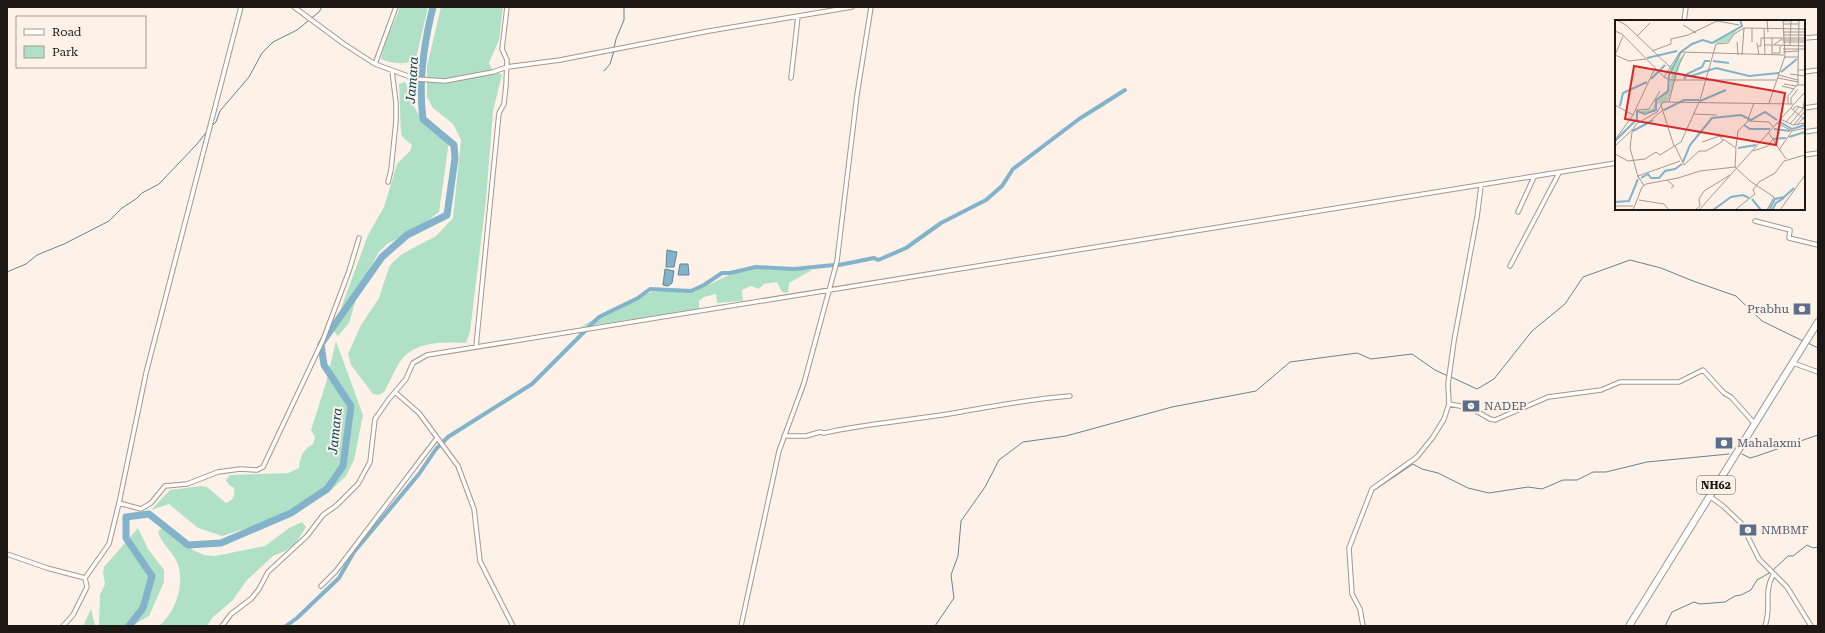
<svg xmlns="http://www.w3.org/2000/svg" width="1825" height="633" viewBox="0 0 1825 633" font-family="'Roboto Serif',serif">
  <rect width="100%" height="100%" fill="#fef1e7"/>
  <path fill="#b0e1c7" d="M400,7H428L416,59C406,65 391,64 381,59C385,40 394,25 400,7Z
    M441,7H503L499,40L489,63L492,69L502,75L493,111L486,200L470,332L466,343C445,342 417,341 402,359C395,368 390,382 384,392L379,395L373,394L351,365L348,354L361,325L379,298L389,267L393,262L402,254L436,236L453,218L461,140L453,124L433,108L427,97V66Z
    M405,82C409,88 408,94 411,100C418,118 433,131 449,141L439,212L420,227L387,244L379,252L360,286L349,323L338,336L333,330L368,235L384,207L397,164L410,151L412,145C409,142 405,140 402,136C400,133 400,93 399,84Z
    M756,269L812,270L789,283L788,293L782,292L777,282L764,284L759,289L751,286L742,290L743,301L717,303L716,294L704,297L699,301V309L581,327L609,310L625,305L651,292L702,288L729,275Z
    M336,341L363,415L354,460L346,476L328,493L282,517L222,536L198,528L169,504L151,510L170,490L201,486L207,487L226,503C233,500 235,496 234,488L229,485L226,480L230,475L288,473L299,468C300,456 303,450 313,444L315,437L311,430L326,383Z
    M302,522L306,527L296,543L285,551L273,556L247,580L232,601L212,618L207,626H159C177,611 187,579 175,558C169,549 161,542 158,532L162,528L179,536L193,550L204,555L215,556L265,546L289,528Z
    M138,528L148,549L164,570V582L149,616L132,626H99L100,595L105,584L103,573L104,567Z
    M91,609L95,626H82H83Z"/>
  <path fill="#82b3cb" stroke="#648494" d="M667,250L677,252L674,267H666Z
    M680,264H688L689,275H678Z
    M665,269L674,271L672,283L668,286L663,285Z"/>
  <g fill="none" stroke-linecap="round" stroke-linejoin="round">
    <path stroke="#648494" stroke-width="1" d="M614,48L616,39L624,20V7
      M604,71L610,64L614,51
      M212,126L216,122L220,111L249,77L262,53L273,42L297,30L319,12L322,7
      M7,272L26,264L37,255L64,244L109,221L122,208L136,199L142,193L159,184L197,144L208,130
      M1808,343L1818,348
      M1451,377L1477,389L1494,379L1532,331L1565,304L1583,277L1630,260L1661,268L1693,281L1736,296L1762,321L1803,341
      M1742,454L1750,458L1757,456L1818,435
      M1373,491L1413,464L1422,469L1438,473L1468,488L1489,493L1528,487L1542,489L1563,480H1577L1593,472H1606L1647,462L1729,454
      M1773,570L1788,556H1793L1807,545L1813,548L1818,547
      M935,626L954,598L951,575L958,556L961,521L985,487L999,460L1023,442L1066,436L1172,407L1256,391L1290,362L1357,353L1371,359L1412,354L1435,370L1448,376
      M1665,626L1672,612L1694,602L1700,604L1725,602L1735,596L1741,595L1751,590L1757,580L1771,572"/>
    <path stroke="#82b3cb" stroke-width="4" d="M839,265L874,258L878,260L883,258L906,248L941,223L986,200L1002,186L1013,169L1079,119L1125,90
      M286,626L297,618L339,578L354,552L419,474L436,449L448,437L532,384L599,317L638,298L650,289L691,291L704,285L722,273H730L756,267L794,269L834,265"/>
    <path stroke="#82b3cb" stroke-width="7" d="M129,626L143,608L152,576L126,538V517L149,514L188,545L221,543L291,513L327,489L343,466L351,406L324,365L321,344L382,257L407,235L447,215L455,158L454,145L423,119C418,82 424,43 433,7"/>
    <g stroke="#a5968b" stroke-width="5.5">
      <path id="street" d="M294,7L344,44L375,64L396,7
        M1684,21L1686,7
        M1804,38L1818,37
        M375,64L416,79L445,81L493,72L507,67L560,60L709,31L852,7
        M1804,72L1818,70
        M791,78L798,16
        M1804,108L1818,106
        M1804,132L1818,130
        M1804,155L1818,153
        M388,182L391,170L396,121V103L392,71
        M1518,212L1534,177
        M1755,221L1790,230L1789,238L1818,245
        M1510,266L1559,173
        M476,347L499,113L504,104L506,85L507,60L502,49L507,7
        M1793,363L1818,372
        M395,392L419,413L458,466L474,509L480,561L513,626
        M1449,404L1471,408L1490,419L1495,420L1548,397L1601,390L1620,382H1679L1703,370L1724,393L1731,397L1754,423
        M784,436H806L820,432L824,433C863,424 903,421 942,415C985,408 1027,399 1070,396
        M1709,496L1723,506L1741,523L1759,559L1787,587L1811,626
        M119,503L141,509L151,503L165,486L187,484L218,472L240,469L257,470L263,467L323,340L349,271L359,238
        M7,554L47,568L85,578L109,544L119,503L146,373L241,7
        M321,586L336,571L437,438
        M63,626L73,615L87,587L85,578
        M222,626L231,614L251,599L259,589L268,572L307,536L323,515L337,505L358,484L370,462L375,419L389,399L406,379L413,363L427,355L1616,163
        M741,626L779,451L804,383L837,261L857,95L871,7
        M1363,626L1360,609L1352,594L1349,548L1372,489L1417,457L1433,437L1444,419L1449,404L1448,384L1454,341L1477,217L1481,186
        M1765,626C1772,607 1763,593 1773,575"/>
    </g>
    <g stroke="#a5968b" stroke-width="8">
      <path id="primary" d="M1629,626L1818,322"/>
    </g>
    <use href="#street" stroke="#fff" stroke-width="3.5"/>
    <use href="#primary" stroke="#fff" stroke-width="6"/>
  </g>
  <defs>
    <g id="bank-bare" transform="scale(1.38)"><path d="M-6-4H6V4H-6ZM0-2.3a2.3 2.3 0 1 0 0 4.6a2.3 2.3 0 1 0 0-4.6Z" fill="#5c6f8a" stroke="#fef1e7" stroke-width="2.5" paint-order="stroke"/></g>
  </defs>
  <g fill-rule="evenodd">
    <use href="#bank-bare" x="1802" y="309"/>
    <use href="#bank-bare" x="1471" y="406"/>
    <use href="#bank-bare" x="1724" y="443"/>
    <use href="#bank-bare" x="1748" y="530"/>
  </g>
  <g text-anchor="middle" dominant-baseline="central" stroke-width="4" stroke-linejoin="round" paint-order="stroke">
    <rect fill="#fef1e7" stroke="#605953" stroke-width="1" x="1697" y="476" width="38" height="18" rx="3"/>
    <g font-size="11" font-weight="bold" fill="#1d1813">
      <text x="1716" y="485">NH62</text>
    </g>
    <g font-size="12" fill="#4e5e75" stroke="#fef1e7" text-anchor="start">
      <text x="1789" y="309" text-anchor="end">Prabhu</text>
      <text x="1484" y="406">NADEP</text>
      <text x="1737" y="443">Mahalaxmi</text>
      <text x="1761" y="530">NMBMF</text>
    </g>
    <g font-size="13" font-style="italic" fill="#00445d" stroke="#fef1e7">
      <text transform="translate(412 80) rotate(-86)">Jamara</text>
      <text transform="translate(335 431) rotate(-84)">Jamara</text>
    </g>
  </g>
  <g transform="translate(1615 20)">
    <rect width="190" height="190" fill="#fef1e7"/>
    <path d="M122,10L113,22L94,24L102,19ZM69,34L53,81L45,85L43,82L41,91L28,93L26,91L37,89L42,79L54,71L57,51L54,49Z" fill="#b0e1c7"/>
    <path fill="none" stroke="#82b3cb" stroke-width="2" d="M32,38L62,31M98,41L114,43M166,52L182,39M76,56L101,48L134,56L164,53M36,59L50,45M69,59L72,54L87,47L90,41H95M85,81L111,70M5,86L8,73L32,62M49,90L69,80H84M165,102L177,109L190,105M129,105L135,109H155M159,109L175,111M18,111L38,100M174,117L190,112M158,119L171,118M0,121L22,99V91L30,94L41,90V80L53,71L54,55L66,32L77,24L88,20L97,23L127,6L125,0M123,128L141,125M68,142L75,125L97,98L126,95L136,100L150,92L162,100M26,158L33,154L36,158H44L50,151L60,149L67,144M137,179L146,190M0,182L14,181L23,159M98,190L116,177L128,175L134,178M154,190L160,179L169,177L179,168M157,190L161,183L169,178"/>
    <path fill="none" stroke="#a49a92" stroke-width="1" d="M2,0L11,5L55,47M97,0L124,5M152,0L153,12M168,1L189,0M168,4H184M68,5L81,13M137,8V22M149,9L150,35M0,11L7,14L49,57L65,32L169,35M168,12H190M168,15H190M22,16L35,3M167,18H190M167,20H190M122,22L123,35M168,22H190M142,23L144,35M149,25H157V18M159,25L190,26M175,25L176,0M143,26H146V18H167M168,29H190M37,31L56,24V19L73,15L104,0M168,32L183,31M157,33H165V26M0,35L14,41L31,39M0,35L8,16M127,35L129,8M157,35V26L167,19M169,37H183M183,50L184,0M175,54L190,56M163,55L183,60V65M49,57L55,60H162M163,58L183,62M183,60V50H190M169,64L181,66M167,66L179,69M54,82L63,46L70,33M154,83L170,36L168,0M173,84V76L182,65H190M176,84V78L183,69M0,85L18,95L40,48M46,85L59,126M176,88L190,100M178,89L182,86L190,89M22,90L34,89L45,71M78,94L102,95M37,99L49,89M165,99L178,105L190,103M133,101L154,102L158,107M171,102L184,87M162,103L177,111M175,104L188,89L190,76M179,105L190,91M182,105L190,96M153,112L171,139M0,120L18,95M87,122L105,116L107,119M0,126L18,109M60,126L69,145L84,131H91L107,122L108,119L121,128L120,147M121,127L123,111L132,102L139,83M164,130L177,111L190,108M138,131L153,126L157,120M0,134L13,141L30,139L41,132L45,135L66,122L85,80L101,24L113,23L119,14L129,8L190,9M23,157L15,128L17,112L21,104L42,92L48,82L178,84M52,160L59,166L56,168M29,166L23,156L65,141M24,180L49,184L54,190M0,186H18M18,190L27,167L31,164L63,158L85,151L120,147L135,161L159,177L152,190M80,190L85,186L84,179L89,171L115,155M84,190L190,72M120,190L140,174L138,170L144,162L160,153L169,141L190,135M165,190L190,155"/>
    <path fill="#d62828" fill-opacity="0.15" stroke="#d62828" stroke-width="2" d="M19,46L170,73L161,125L10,99Z"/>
    <rect width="190" height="190" fill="none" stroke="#1d1813" stroke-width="2"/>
  </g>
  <rect width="1825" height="633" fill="none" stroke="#1d1813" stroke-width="16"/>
  <rect x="16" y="16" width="130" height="52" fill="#fef1e7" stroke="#a49a92"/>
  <rect x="24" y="29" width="20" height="6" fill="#ffffff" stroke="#a49a92"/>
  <text x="52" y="36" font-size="12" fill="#1d1813">Road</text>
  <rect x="24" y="46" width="20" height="12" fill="#b0e1c7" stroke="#a49a92"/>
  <text x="52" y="56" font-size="12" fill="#1d1813">Park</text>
</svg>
